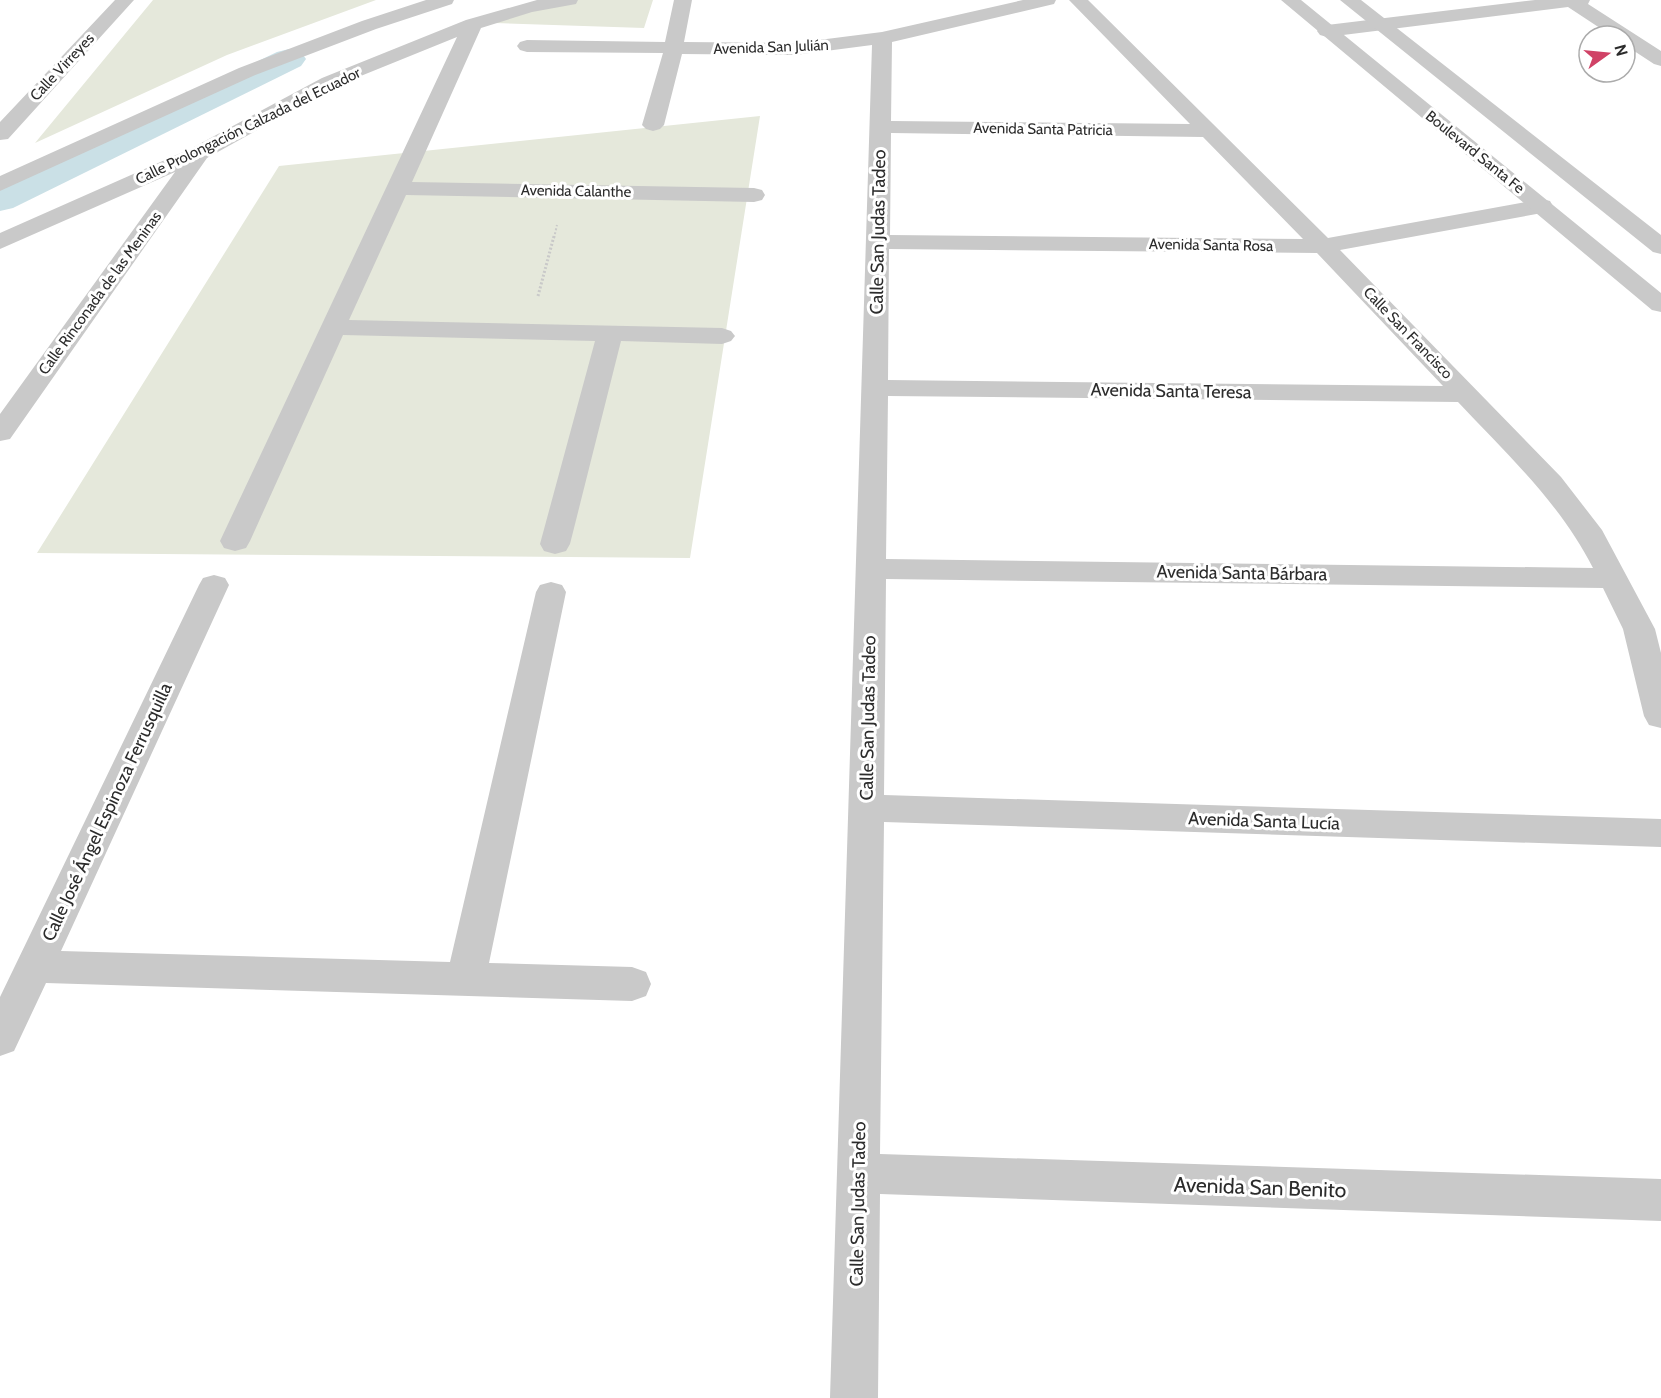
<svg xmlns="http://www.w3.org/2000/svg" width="1661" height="1398" viewBox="0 0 1661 1398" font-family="Cabin,sans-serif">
  <rect width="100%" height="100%" fill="#fff"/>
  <path fill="#e5e8db" d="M153,0H376L227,55L35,143Z
    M546,0H653L644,28L495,23Z
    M760,116L690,558L37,553L279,166Z"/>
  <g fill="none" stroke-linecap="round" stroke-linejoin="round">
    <path fill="#cae0e6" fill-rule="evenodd" d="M289,49L301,52L306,59L301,66L13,208L0,211V185L277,52Z"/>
    <path stroke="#c9c9c9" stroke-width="2" stroke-dasharray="2 2" stroke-linecap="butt" d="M554,238L557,225"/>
    <path stroke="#c9c9c9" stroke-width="3" stroke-dasharray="2 2" stroke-linecap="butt" d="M538,296L554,236"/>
    <path fill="#c9c9c9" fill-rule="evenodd" d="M115,0H134L8,139L0,140V122Z
      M426,0H454L452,4L376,29L253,76L0,191V176L239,68L362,21Z
      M537,0H578L576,4L532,12L481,28L412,182L754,188L762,190L765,195L762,200L754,202L406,195L349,320L722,328L731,331L735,336L731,341L722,344L621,341L570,544L566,551L555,554L544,551L540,544L595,341L343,335L250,541L246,548L235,551L224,548L220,541L457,37L336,86L207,158L10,439L0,441V414L175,172L0,249V233L192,148L322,78L466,20Z
      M674,0H692L684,42L795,43L882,32L1023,0H1056L1054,4L892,42L891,121L1190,124L1069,0H1088L1328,238L1542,199L1550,201L1553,206L1550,211L1542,213L1340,250L1561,477L1602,530L1655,629L1661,653V728L1649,725L1644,716L1623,629L1603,588L886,579L884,795L1661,819V847L884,822L880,1154L1661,1179V1221L880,1194L878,1398H830L872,45L795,55L682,54L664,125L660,129L653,131L646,129L642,125L663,53L527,52L520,50L517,46L520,42L527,40L665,42ZM891,133L1203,137L1303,239L890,235ZM889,249L1317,253L1443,386L888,380ZM888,396L1458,402C1507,454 1560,503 1593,568L886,559Z
      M1535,0H1590L1588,4L1661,51V66L1654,64L1625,45V36H1612L1568,7L1327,37L1320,35L1317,31L1320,27L1327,25Z
      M214,575L225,578L229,585L61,951L450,962L536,592L540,585L551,582L562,585L566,592L489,963L632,967L646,972L651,984L646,996L632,1001L46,983L14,1051L0,1056V997L199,585L203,578Z"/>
    <path fill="#c9c9c9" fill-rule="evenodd" d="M1281,0H1301L1661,293V312L1652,310Z
      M1340,0H1361L1661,235V254L1653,252Z"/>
  </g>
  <g text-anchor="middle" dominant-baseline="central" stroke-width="6" stroke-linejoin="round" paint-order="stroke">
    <g font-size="15" fill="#2c2c2c" stroke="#fff">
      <text transform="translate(771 47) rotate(-2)">Avenida San Julián</text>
      <text transform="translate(62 67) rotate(-47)">Calle Virreyes</text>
      <text transform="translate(248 126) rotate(-26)">Calle Prolongación Calzada del Ecuador</text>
      <text transform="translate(1043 129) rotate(1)">Avenida Santa Patricia</text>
      <text transform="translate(1475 152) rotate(39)">Boulevard Santa Fe</text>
      <text transform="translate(576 191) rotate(1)">Avenida Calanthe</text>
      <text transform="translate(1211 245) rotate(1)">Avenida Santa Rosa</text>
      <text transform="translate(100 293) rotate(-54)">Calle Rinconada de las Meninas</text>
      <text transform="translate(1408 333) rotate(46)">Calle San Francisco</text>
    </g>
    <g font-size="18" fill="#2c2c2c" stroke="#fff">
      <text transform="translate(878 232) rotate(-89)">Calle San Judas Tadeo</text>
      <text transform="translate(1171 391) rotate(1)">Avenida Santa Teresa</text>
      <text transform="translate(1242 573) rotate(1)">Avenida Santa Bárbara</text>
      <text transform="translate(868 718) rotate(-89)">Calle San Judas Tadeo</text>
      <text transform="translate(107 812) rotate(-65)">Calle José Ángel Espinoza Ferrusquilla</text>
      <text transform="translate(1264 821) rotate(2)">Avenida Santa Lucía</text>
      <text transform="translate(858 1204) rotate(-89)">Calle San Judas Tadeo</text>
    </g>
    <g font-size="21" fill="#2c2c2c" stroke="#fff">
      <text transform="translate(1260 1187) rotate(2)">Avenida San Benito</text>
    </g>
  </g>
  <g transform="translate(1607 54) rotate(75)"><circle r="28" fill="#ffffff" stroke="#ababab" stroke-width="1.5"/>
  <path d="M0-4.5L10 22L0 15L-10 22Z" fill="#d04266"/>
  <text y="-9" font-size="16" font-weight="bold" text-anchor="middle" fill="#2c2c2c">N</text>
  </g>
</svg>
